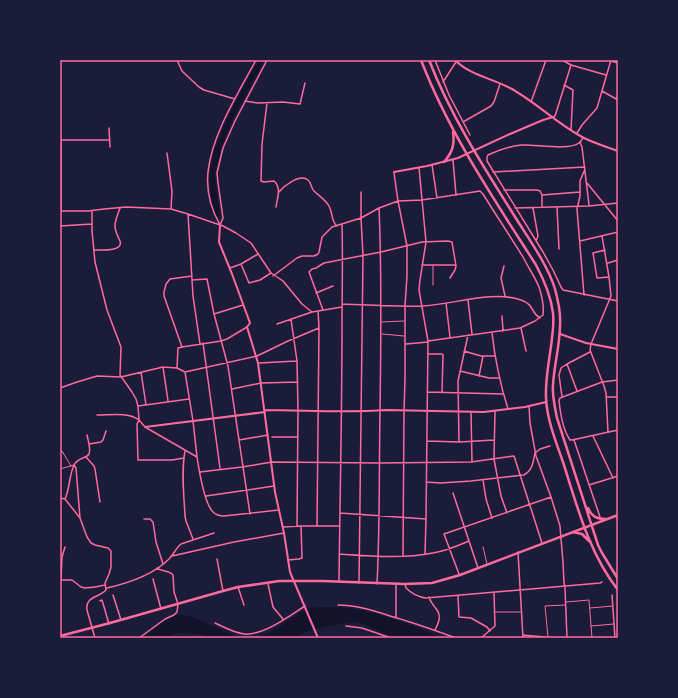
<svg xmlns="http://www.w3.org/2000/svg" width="678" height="698" viewBox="0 0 678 698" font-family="'Fira Sans Condensed',sans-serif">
  <rect width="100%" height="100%" fill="#1b1b3a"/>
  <path fill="#12122b" d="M258,60H264L231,122L221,149L216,168L215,177L220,218L214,214L209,177L215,147L231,111Z
    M317,607C327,607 337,607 348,608C380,612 413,626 443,638H396L361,623L352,622L328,626L310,630L293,638H249C257,637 264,635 271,632C286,624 299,610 317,607Z
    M182,615L195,618L235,636L246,638H211L204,635L190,633H176L166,638H143L171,617L174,616Z"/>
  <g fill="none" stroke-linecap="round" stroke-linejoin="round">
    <path stroke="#ff6b9d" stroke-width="1" d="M433,285V265
      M381,322L404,321
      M382,334L404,336
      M60,452L62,451L71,466
      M60,469L74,465
      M483,547L487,564
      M566,602L589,600L592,638
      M590,608L613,606
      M494,612H521
      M591,626L614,624
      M548,637L545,606L565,605"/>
    <path stroke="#ff6b9d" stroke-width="1.5" d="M571,65L606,75
      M564,85L573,90L571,130
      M100,601L102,600L109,624"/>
    <path stroke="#ff6b9d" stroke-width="1.5" d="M177,60L182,71L199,87L204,90L235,99
      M435,60L449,95L470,135
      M611,61L618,63
      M443,82L456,62
      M602,91L618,100
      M617,99L618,94
      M245,101L258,103L283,102L300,104L305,83
      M531,102L546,60
      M267,103L262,144L261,181L264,182L274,181C282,188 277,199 276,207
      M553,117L555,116L571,65L562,60
      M463,122L491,106L494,102L500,84
      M109,128L110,147
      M577,133L582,125L597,108L611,60
      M583,138C582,139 581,142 579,143C568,151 535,144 521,145C510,146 499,150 488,155L487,157V161L543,252L553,270L561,287L563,290L618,301
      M60,140H110
      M580,142L582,147L589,205
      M167,153L172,191L171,209
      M453,160L456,195
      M432,165L437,198
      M419,168L426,242L420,280L419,290L428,341L426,519L425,554
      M493,172L585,167
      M394,173L398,201L407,246V276L405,306V379L404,411L403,555
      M587,183L618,221
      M504,190H537L540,191L542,195L580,192
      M279,192C284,186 300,173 308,180C311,182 311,188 314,191C319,196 325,199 329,206C333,213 331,221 337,226
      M542,195V207
      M557,207L559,249
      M515,208L589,206L618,203
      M533,208L538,236L536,241
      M60,211H88L104,209L126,207L171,209L188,214L223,226L236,233L251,243L271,273L283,281L302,304L312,312
      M61,211V140
      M92,211V231L95,262L107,310L121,347L120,375L132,392L136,399L138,406L139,420L145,427L197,457C199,470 204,503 213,512C216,515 220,516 224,516L279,510
      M188,214L193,296L200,344
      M220,225C211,209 206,191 208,172C212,134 238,94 256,60
      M220,225L223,218L218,183L217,173L223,148L235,121L267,60
      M60,226L92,224
      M602,236L609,277L611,296L591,344L590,350L604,386L606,393L608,432
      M580,241L618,232
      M94,250C100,250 124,252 120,241C118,236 115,232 115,226C115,220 118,214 120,208
      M605,250L593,253L597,278L609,277
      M608,263L618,260
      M241,264L249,283L260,280L271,273
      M422,265H456
      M504,266L501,278L505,296
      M230,268L241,264L258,254
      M273,276L297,258L302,256H314L318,254L319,252L322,237L332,227L361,218L379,208L398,201L422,200L480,191L483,194C496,215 510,236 523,257C528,267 535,277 539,287C542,296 544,306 543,315L535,321L520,328L428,341
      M192,280L207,279L214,314L228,366L250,514
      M316,293L333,286
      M584,295L577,209L580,196V181L585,169
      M468,300L472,334
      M446,303L450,337
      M342,304C368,305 396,307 422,306C451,305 493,290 521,300C535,305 530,312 540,318
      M323,310L309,272L312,269L316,268L324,263L381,252L422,242L448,241L452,242L456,266L455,270L450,278
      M214,314L243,305
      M502,316L503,331
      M291,319L297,361L298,410L297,526
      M277,324L312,312L342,307
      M521,328L526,351
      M492,333C495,359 500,384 508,409
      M203,343L220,468
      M406,344L428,342
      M182,347L221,341L227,339L247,327
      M464,351L481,356H495
      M428,354H442L443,355L442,392
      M259,363L297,361
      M163,367L168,401
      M177,368L178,348L182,347L164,296V292L166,284L170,279L192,276
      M460,371L489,378H500
      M141,372L146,405
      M185,372L193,421L197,457
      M479,376L483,356
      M618,380L602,382L560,398L559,400C560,411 563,430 570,440H572L618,430
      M60,388L77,382L97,376L121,377L163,367L177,368L185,372L257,356L288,341L319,328
      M232,389L261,383L298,382
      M577,391L567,364L590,352
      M427,392L503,394
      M562,397L559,375L561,368L567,364
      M606,397H618
      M138,406L189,399
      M529,406L530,423L536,456L551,497L560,526L563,562L564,583L565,588L567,638
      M495,411L494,459L501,496L507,513
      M471,412L472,462
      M97,415C111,415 128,412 139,420L137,424L138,460H172L184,458
      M593,436L613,478
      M272,437H298
      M239,440L268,435
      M574,440L600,517
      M427,441L459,442L494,440
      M459,442L458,381L468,335
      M89,444L101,442L103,440L106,431
      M185,451C181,472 184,495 185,516L186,521L193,539
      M86,457L94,466L95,469L100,502
      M74,465L76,468L80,518
      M200,472L242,467L272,462L380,463L471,462L514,456L542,543
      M483,480L486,499L492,518
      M426,482L441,483L471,481L524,475C533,470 533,462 535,453L540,449L550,446
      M589,485L618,476
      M453,493L478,568
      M206,496L274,486
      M60,498L65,499L80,518L87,537L91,543L95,545L108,548L111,551V567L109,574L105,583L106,590C99,598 85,596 87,610L95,638
      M65,499C70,488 69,476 74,465C78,457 86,459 89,454C91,449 88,440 87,435
      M340,513L426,519
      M144,519H150L153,522L156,542L163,564
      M317,526L319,328L318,311
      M283,527L301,526H339
      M518,552L523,638
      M339,554C369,556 403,559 433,553C446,551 457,546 469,541
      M172,556L234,542L284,533
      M217,559L223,591
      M288,560L299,559L302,558L301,526
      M459,574L444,534L551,497
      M153,579L161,609
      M60,580H72L81,587L85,588L95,587L105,585
      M61,580L62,557L65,547
      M339,581C340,496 342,410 342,325C342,292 343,258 342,225
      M359,583L363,256L361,218V192
      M268,584L273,607L283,619
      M377,584C380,526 379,469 380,411C381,343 382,276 379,208
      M405,584L406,588C411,593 418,597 426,598L600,583L602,582
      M238,587L244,605
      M107,588C129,583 153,575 169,559C174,554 176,548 181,544L214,533
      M113,595L121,620
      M612,595L615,638
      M458,596L459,617L471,618L487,627L490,631
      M429,597C430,601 432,603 434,606C442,615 440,620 435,630
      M338,605C356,605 373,610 390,616C412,622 434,630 456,638
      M396,617V584
      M215,623C224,627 234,633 244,634C263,636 289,616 305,606
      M346,626L362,628L391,638
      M523,635L555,638
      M139,638L165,619L174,615L177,612L178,604L174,592L173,575C169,570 162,572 157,568
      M481,638L495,626L494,593"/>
    <path stroke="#ff6b9d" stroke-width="2" d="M455,60C468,74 493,79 510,88C536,102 557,124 584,138C594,143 607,147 618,151
      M394,172L427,166L458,158L510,134L543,120L553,117
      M220,225L219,242L232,274L250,323L247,327L258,363L275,492L284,533L290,572L318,638
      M560,334L586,343L618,349
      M264,410C305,410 346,413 386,410L484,412L525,407L546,402
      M145,427L265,412"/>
    <path stroke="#ff6b9d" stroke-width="2.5" d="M60,636L110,623L223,591L238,587L279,581H322L405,584L432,583L460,575L618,515"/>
    <path stroke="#ff6b9d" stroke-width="2.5" d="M421,60C449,133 494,199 536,265C544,280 551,296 553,313C554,321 553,330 552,338C550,358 545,377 546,398C547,420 556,442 563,462C577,506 589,553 618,590
      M429,60C450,114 481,163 512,212C526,235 547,263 555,289C558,300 561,312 560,325C560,345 554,365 553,385C552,396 555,407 557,418L598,545L602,553L618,579
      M444,162C452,153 455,145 453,132
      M588,508C592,517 597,519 606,519
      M573,532L582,534L589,541"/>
  </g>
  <rect width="678" height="698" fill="none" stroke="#1b1b3a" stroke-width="122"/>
  <rect x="61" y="61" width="556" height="576" fill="none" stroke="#ff6b9d" stroke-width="1.5"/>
</svg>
